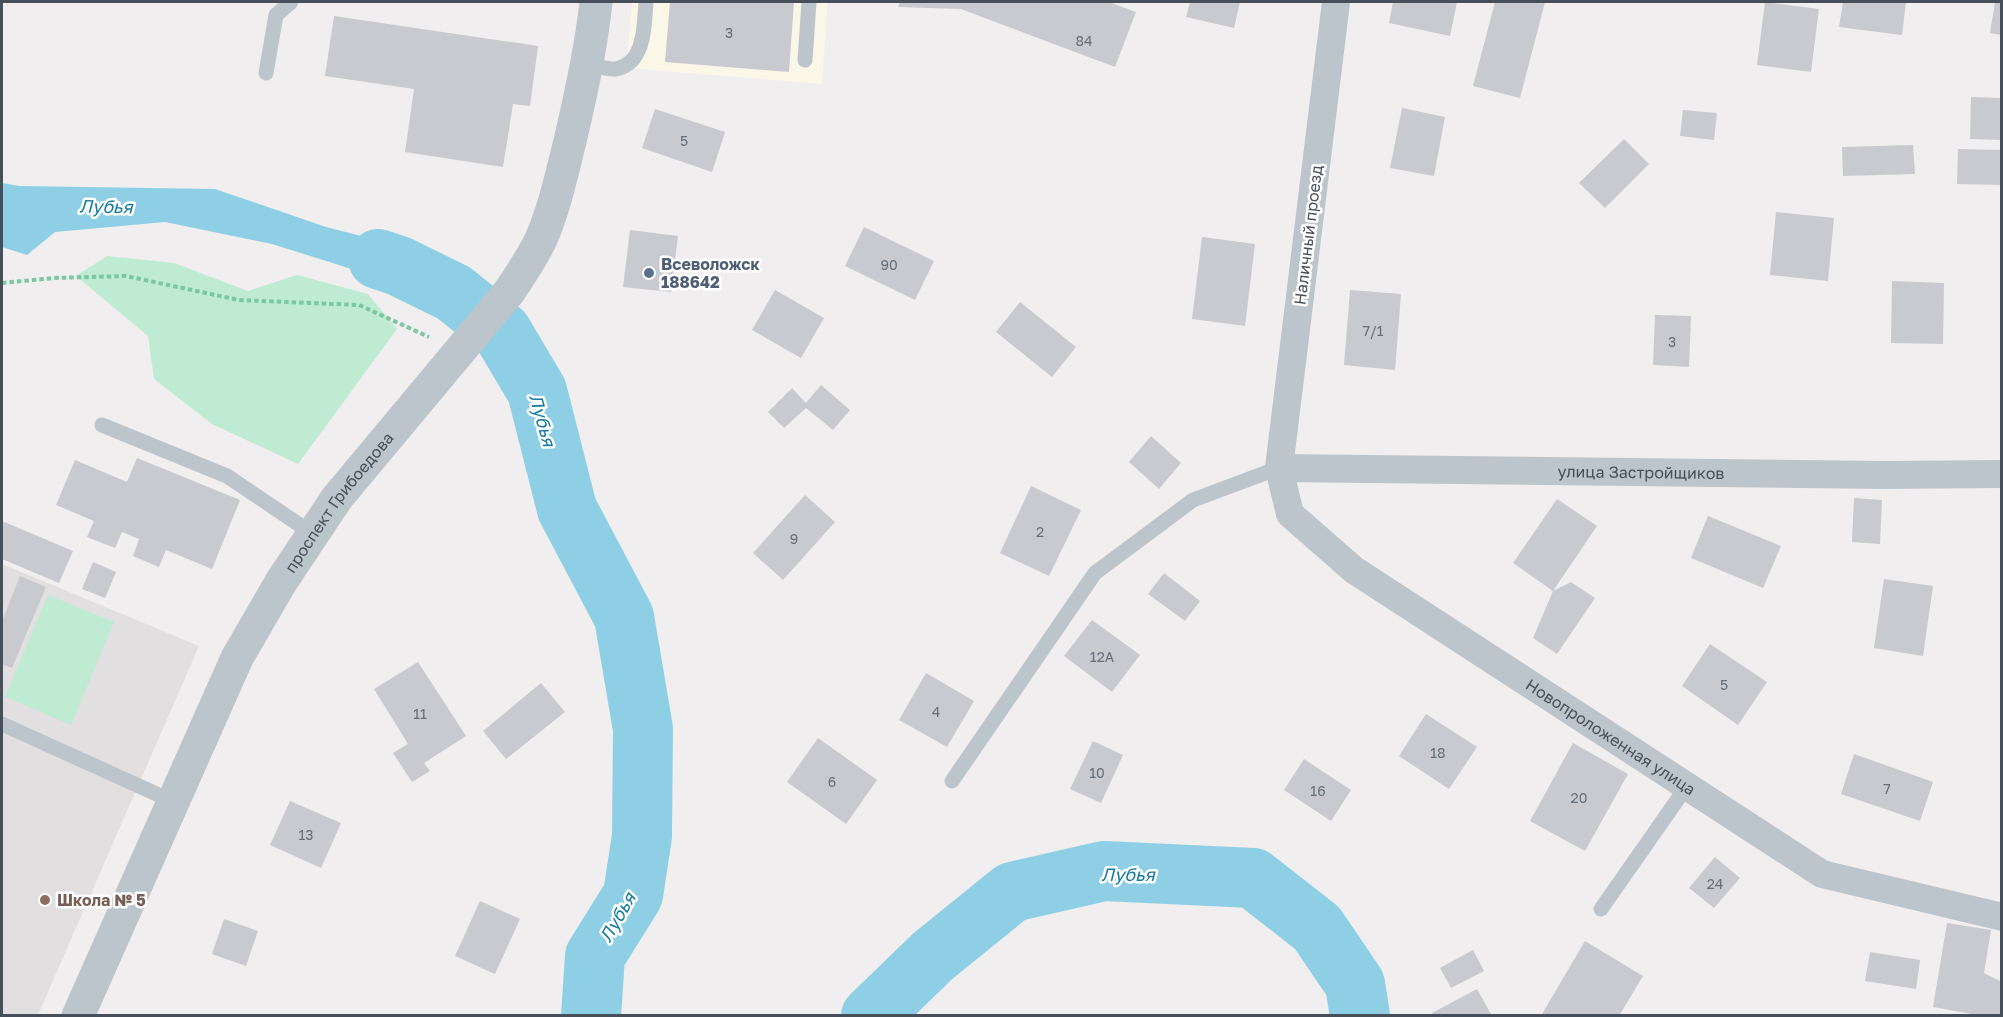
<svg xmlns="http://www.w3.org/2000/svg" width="2003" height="1017" viewBox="0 0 2003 1017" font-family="'Golos Text',sans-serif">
  <rect width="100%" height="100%" fill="#f0eeee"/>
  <path fill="#faf6e8" d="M632,2H828L822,84L626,68Z"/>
  <path fill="#e1dfdf" d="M2,564L199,646L38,1015H2Z"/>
  <path fill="#bfebd2" d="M107,256L174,263L248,291L297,275L368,294L397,329L298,464L212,424L154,379L148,336L76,276Z
    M48,595L114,622L71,725L5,697Z"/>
  <path fill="#8fcfe5" d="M2,183L19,186L215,189L326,227L420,251L471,272L437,314L377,277L272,244L165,222L55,232L27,255L2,247Z"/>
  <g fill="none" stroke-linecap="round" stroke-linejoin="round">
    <path stroke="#8fcfe5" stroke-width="60" d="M378,259L399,266L454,293L502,332L537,391L567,509L624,617L643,729L642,836L633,895L595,956L591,1016
      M871,1016L933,956L1012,892L1104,871L1253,878L1317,928L1355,984L1360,1016"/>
  </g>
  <path fill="#c8cad0" d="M670,2H794L789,72L665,62Z
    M900,2H1109L1136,12L1115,67L961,9L898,7Z
    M1190,2H1240L1234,28L1186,17Z
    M1393,2H1457L1450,36L1389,23Z
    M1495,2H1545L1520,98L1473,86Z
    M1765,2L1819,9L1811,72L1757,65Z
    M1843,2H1906L1902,35L1839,27Z
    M1995,2H2002V35L1990,33Z
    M334,16L538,46L530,106L513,104L503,167L405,152L414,89L325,76Z
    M1971,97L2002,98V140L1970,139Z
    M1402,108L1445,117L1434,176L1390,168Z
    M655,109L725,132L712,172L642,148Z
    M1683,110L1717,113L1714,140L1680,136Z
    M1624,139L1649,164L1605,208L1579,183Z
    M1913,145L1915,174L1843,176L1842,147Z
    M1958,149L2002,150V185L1957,184Z
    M1776,212L1834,218L1828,281L1770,275Z
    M864,227L934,261L915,300L845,266Z
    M630,230L678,236L671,292L623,287Z
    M1202,237L1255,244L1245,326L1192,319Z
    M1892,281L1944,283L1943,344L1891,343Z
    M775,290L824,318L801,358L752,330Z
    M1350,290L1401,294L1395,370L1344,365Z
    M1020,302L1076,347L1052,377L996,332Z
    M1655,315L1691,316L1689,367L1653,365Z
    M821,385L850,410L833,430L806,408L784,428L768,412L792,388L806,403Z
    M1151,436L1181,463L1159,489L1129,462Z
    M137,458L240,500L212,569L166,550L159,567L133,556L139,539L122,532L115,548L87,537L94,521L56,505L75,460L127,482Z
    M1031,486L1081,510L1049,576L1000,553Z
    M805,495L835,522L783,580L753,553Z
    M1854,498L1882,500L1880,544L1852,542Z
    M1557,499L1597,526L1553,591L1571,582L1595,598L1557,654L1533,638L1553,591L1513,563Z
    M1708,516L1781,546L1763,588L1691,558Z
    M2,521L73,551L59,583L2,559Z
    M93,562L116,572L105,598L82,589Z
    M1164,573L1200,601L1185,621L1148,594Z
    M20,576L46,587L12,668L2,664V621Z
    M1884,579L1933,586L1923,656L1874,648Z
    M1092,620L1140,655L1112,692L1064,656Z
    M1710,644L1767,682L1738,725L1682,686Z
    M418,662L466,736L424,763L430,771L412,782L393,753L408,744L374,689Z
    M926,673L974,701L947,747L899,720Z
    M541,683L565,712L506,759L483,731Z
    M1426,714L1477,747L1449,789L1399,756Z
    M818,738L877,780L846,824L787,782Z
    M1093,741L1123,755L1101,803L1070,789Z
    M1573,743L1628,774L1585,851L1530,821Z
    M1854,754L1933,782L1920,821L1841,794Z
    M1304,759L1351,790L1331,821L1284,790Z
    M290,801L341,823L321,868L270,845Z
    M1715,857L1740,878L1714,908L1689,888Z
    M480,901L520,919L495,974L455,956Z
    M224,919L258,931L246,966L212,954Z
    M1947,923L1991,930L1984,973L2002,982V1016H1983L1933,1007Z
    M1585,941L1643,976L1619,1016H1545L1542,1014Z
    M1473,950L1484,971L1451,988L1440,968Z
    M1870,952L1920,960L1916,989L1865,981Z
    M1477,989L1492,1016H1434L1432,1013Z"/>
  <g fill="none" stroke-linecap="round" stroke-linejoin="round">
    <path stroke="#7ac7a4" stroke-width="4" stroke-dasharray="4.5 3" stroke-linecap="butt" d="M2,283L54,278L126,276L239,300L359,305L429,337"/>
    <path stroke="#bdc5cc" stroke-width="15" d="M805,60L809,2
      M588,64C596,66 608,70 616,69C646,63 644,24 646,2
      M266,73L276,15L291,2
      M102,425L227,476L313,534
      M2,724L172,801
      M952,781L1095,573L1193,500L1279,468
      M1601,909L1687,786"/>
    <g stroke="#bdc5cc" stroke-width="28">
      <path id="s1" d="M1336,2L1279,468L1290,514L1354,570L1822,874L2002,917"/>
      <path id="s2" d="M1279,468L1885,475L2002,474"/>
    </g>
    <path stroke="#bdc5cc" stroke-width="33" id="s3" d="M78,1016L237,658L281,582L337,498L509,292C521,274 533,257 542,237C555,206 562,173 570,141C581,94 591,49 596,2"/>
  </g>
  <circle fill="#5c6f8a" stroke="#fff" stroke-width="2" cx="649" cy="273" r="6"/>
  <circle fill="#8d6e63" stroke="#fff" stroke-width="2" cx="45" cy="900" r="6"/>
  <g text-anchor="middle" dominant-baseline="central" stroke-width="5" stroke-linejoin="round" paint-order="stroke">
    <g font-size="14" fill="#676e78">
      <text x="729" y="32">3</text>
      <text x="1084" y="40">84</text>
      <text x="684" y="140">5</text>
      <text x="889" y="264">90</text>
      <text x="1373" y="330">7/1</text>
      <text x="1672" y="341">3</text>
      <text x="1040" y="531">2</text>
      <text x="794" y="538">9</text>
      <text x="1102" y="656">12А</text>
      <text x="1724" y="684">5</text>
      <text x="936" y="711">4</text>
      <text x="420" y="713">11</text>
      <text x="1438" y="752">18</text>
      <text x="1097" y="772">10</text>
      <text x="832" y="781">6</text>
      <text x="1887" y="788">7</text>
      <text x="1318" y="790">16</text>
      <text x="1579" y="797">20</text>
      <text x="306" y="834">13</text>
      <text x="1715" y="883">24</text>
    </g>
    <g font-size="16" fill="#47505a" stroke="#fff">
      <text transform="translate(1308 235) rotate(-83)">Наличный проезд</text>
      <text stroke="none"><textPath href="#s2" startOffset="362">улица Застройщиков</textPath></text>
      <text stroke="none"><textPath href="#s3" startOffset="578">проспект Грибоедова</textPath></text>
      <text stroke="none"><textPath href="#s1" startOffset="908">Новопроложенная улица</textPath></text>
    </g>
    <g font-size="16" font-weight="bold" fill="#4e5e75" stroke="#fff" text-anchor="start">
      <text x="661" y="264">Всеволожск<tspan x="661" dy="18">188642</tspan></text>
    </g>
    <g font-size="16" font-weight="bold" fill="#785e54" stroke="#fff" text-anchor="start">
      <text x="57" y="900">Школа № 5</text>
    </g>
    <g font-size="18" font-style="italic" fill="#177b9e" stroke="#fff">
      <text transform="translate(106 206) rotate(1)">Лубья</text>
      <text transform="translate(543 420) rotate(74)">Лубья</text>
      <text x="1128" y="874">Лубья</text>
      <text transform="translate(617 917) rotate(-60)">Лубья</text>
    </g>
  </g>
  <rect width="2003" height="1017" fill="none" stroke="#47505a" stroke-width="6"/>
</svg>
